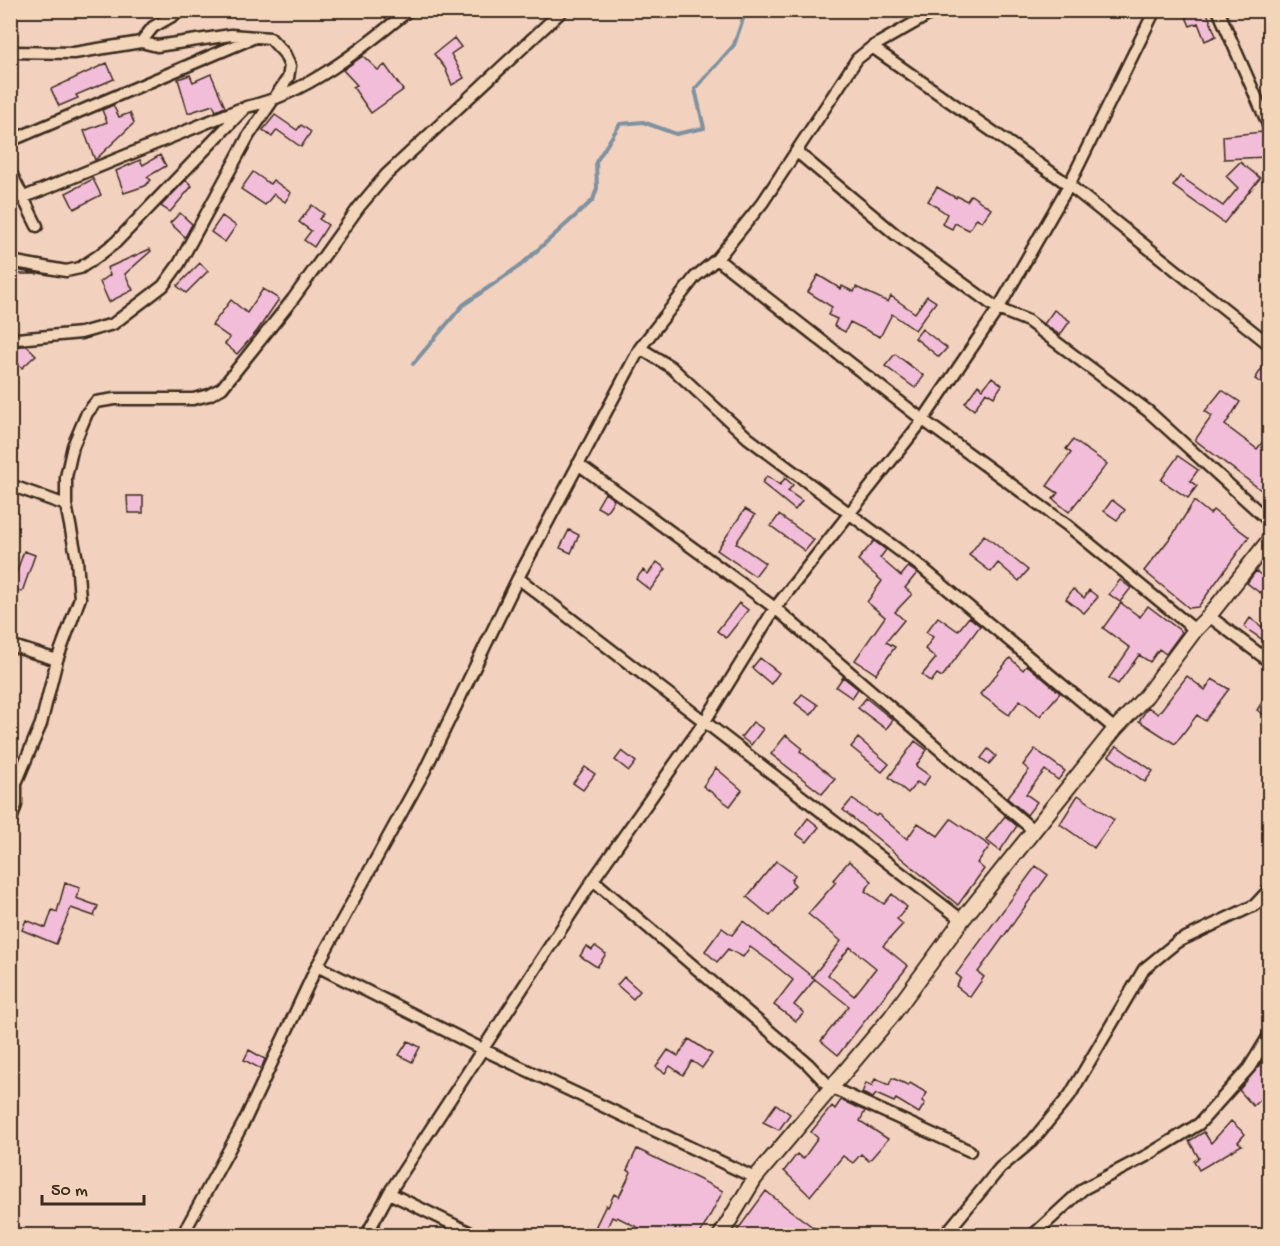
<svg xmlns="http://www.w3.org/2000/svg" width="1280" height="1246" viewBox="0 0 1280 1246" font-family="'Gochi Hand',sans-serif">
  <rect width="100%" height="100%" fill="#f3d1bf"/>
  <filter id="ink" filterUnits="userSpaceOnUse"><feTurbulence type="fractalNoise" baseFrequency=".0167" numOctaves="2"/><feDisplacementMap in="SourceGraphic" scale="12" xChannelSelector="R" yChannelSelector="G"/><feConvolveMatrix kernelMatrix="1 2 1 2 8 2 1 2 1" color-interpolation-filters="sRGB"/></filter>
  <g filter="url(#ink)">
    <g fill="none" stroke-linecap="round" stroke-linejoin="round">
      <path stroke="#7e91a0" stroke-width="4" d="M413,364L463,305L521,265L593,200L597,188L596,162L620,124L643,122L676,134L704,128L695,89L734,45L746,10"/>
    </g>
    <path fill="#f2bdd8" stroke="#3b2a1e" stroke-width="1.5" fill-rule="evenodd" d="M1183,10H1206L1216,36L1205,41L1198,23L1190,26Z
      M454,38L461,47L451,54L464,78L452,85L445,68L434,54Z
      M363,56L378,70L385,65L403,90L371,113L353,87L357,85L343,70Z
      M107,63L114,79L76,95L78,98L59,106L51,89Z
      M211,74L225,107L216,111L213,105L188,113L178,79L190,75L193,82Z
      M113,105L119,117L130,113L134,123L95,160L84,131L107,122L102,110Z
      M275,115L297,130L301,125L311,132L301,147L277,130L272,137L263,130Z
      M1262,132L1266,157L1224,159L1223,136Z
      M160,155L166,166L147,177L151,180L145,186L124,193L116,171L140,160L143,165Z
      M1240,162L1260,178L1224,223L1173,186L1180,176L1223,206L1238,188L1226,176Z
      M253,172L270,184L273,180L291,193L285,202L274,194L265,205L241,189Z
      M93,179L101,195L74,209L66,193Z
      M186,180L192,186L170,212L161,206Z
      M937,187L956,198L957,196L967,201L971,195L991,209L982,222L977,218L969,230L955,223L952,229L942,224L947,214L928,201Z
      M312,205L324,214L319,219L328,225L314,247L304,240L311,231L299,222Z
      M180,213L192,224L185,237L170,223Z
      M222,216L236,226L225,242L211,232Z
      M150,249L151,251L125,274L133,290L109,302L100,282L110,275L107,268Z
      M200,263L208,271L186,293L177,286Z
      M10,269L38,274H10Z
      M818,275L841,289L842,286L854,292L856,287L888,302L891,296L915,313L927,296L936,302L915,330L892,314L880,337L850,322L845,332L834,326L837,319L828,315L832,307L808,292Z
      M263,289L279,299L257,331L237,354L225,344L230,338L212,325L231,300L247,313Z
      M1054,310L1070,321L1060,335L1044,324Z
      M922,329L947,348L939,357L915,338Z
      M19,346H27L36,355L22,368L10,355Z
      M895,354L924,376L915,388L885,366Z
      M1269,358V388L1255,379Z
      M992,377L1002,385L994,397L986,392L974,410L965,403L978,385L983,389Z
      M1222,390L1240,402L1225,425L1257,449L1269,434V462L1264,469L1269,473V496L1195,440L1212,416L1205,411Z
      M1073,440L1107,464L1069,512L1053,499L1058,493L1047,486L1071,453L1066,449Z
      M1178,456L1198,470L1190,481L1197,486L1188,498L1161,480Z
      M767,476L780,485L785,478L793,485L788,491L802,501L795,510L762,483Z
      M605,493L614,500L606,512L597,507Z
      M127,496H143V513H128Z
      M1112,500L1125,510L1117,520L1104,511Z
      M1194,501L1210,514L1213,510L1249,537L1198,607L1189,608L1144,571L1174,533Z
      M745,509L755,515L736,543L765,563L755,576L717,550Z
      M779,515L814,540L805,551L771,526Z
      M569,530L579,535L571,553L560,548Z
      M984,535L1028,570L1019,581L998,563L991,572L969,555Z
      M874,541L886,550L880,558L901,576L908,567L917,573L905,588L912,594L895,612L904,620L886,642L895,647L876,674L855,660L885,617L867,602L882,581L858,560Z
      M24,551L35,555L22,592L11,588Z
      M657,562L666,569L650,590L636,579L643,570L648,574Z
      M1256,571L1268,581L1260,593L1247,583Z
      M1120,580L1131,588L1120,602L1109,594Z
      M1073,589L1084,598L1089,590L1098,597L1084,613L1066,599Z
      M739,603L748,610L726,638L717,631Z
      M1121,603L1140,617L1148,606L1182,632L1166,654L1159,649L1150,662L1139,655L1118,684L1109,678L1130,648L1103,628Z
      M1269,616V644L1244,627L1250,618L1262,627Z
      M938,617L958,631L969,617L980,626L942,677L937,674L931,682L922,675L936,658L925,649L933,637L926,632Z
      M760,658L779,673L771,684L752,668Z
      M1010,658L1023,670L1027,665L1060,693L1040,716L1020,700L1009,715L980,694Z
      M1187,676L1205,690L1212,679L1229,689L1205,721L1197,715L1175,744L1139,721L1148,707L1158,714Z
      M843,677L858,689L852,698L836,687Z
      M1269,691V718L1257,710Z
      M802,694L818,705L811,715L795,703Z
      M866,698L893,720L886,729L858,708Z
      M753,722L763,729L751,745L741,737Z
      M786,735L802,748L800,751L835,779L822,794L771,754Z
      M858,738L889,764L882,772L851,747Z
      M915,741L927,750L916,766L930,776L923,786L917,782L908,793L889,777Z
      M1117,746L1153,771L1145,782L1109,756Z
      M988,749L996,756L989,764L981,758Z
      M1035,749L1065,771L1058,780L1045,770L1026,794L1037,802L1027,815L1007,798L1029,770L1023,765Z
      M622,751L636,762L629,771L615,760Z
      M585,767L595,774L583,790L573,783Z
      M716,768L742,790L730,806L703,786Z
      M1078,795L1114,820L1094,848L1060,824Z
      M852,799L876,816L878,814L907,839L918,823L938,836L951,819L990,846L977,863L984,869L958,905L843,810Z
      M1005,816L1017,826L1000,851L986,840Z
      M808,818L819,827L807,842L796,834Z
      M776,861L795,875L791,881L795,885L770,916L747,897Z
      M849,861L872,881L865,891L884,904L892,894L907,907L897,919L903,924L883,946L908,966L838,1055L821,1041L849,1006L812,977L841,941L808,914L836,882L833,880ZM850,947L876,968L854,996L828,975Z
      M1036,866L1048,875L978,972L984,977L970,997L956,986L961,978L956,974Z
      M65,883L80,888L76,898L98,906L94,916L71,908L56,944L22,930L26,920L46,928L52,910L57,912Z
      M743,921L815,979L794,1005L804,1013L796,1021L774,1005L793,980L771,962L750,947L743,957L728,949L717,962L705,951L722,928L732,935Z
      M586,946L592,950L595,946L606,954L597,967L580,956Z
      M624,977L640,991L633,999L617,985Z
      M689,1039L712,1054L702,1068L692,1061L683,1075L670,1066L665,1073L656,1067L668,1050L678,1056Z
      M408,1041L420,1047L412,1062L399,1055Z
      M249,1050L265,1059L261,1069L244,1060Z
      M1269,1054V1091L1253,1106L1239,1090Z
      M892,1078L908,1085L910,1083L927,1093L922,1101L925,1103L919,1113L896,1099L894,1102L876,1094L873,1098L862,1093L866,1083L872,1086L875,1079L889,1085Z
      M841,1100L865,1111L860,1121L888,1139L869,1161L861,1154L853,1163L843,1156L810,1196L784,1171L797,1154L803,1159L818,1138L811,1132L832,1106L835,1109Z
      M776,1104L790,1114L779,1130L763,1122Z
      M1231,1121L1245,1134L1238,1142L1242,1145L1199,1170L1194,1161L1199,1158L1189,1141L1204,1132L1211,1143Z
      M637,1149L723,1191L699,1236H645L637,1232L639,1228L617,1217L616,1219L612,1217L603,1236H591L606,1205L608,1207L614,1194L619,1197L631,1172L627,1170Z
      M766,1191L787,1208L825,1236H733Z"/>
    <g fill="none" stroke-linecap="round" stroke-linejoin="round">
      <g stroke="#3b2a1e" stroke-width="15">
        <path id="minor" d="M1218,10L1267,122L1270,133
          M872,47L1069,185L1270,345
          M10,52L74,53L141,42
          M10,141L253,38
          M797,152L895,234L998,309L1028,321L1148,411L1270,522
          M10,171L37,226
          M22,198L240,109
          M717,259L923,420L1067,525L1195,630
          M10,261L66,271L80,268L98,256L116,242L246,107C305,95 363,48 409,10
          M10,343L17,339L81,333L113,324L163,286L179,264L249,135L288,78L290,66L284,53L270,38L231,35L157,46L141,42L153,27L183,10
          M640,348L671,367L748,438L920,566L1115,729
          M578,464L775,608L1033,830
          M10,485L66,505
          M518,578L962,920
          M1209,616L1270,662
          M10,645L57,660
          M10,824L16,805V783L41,724L57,660L80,598L77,560L66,505V477L73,446L87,413L96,402L115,399H193L209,395L222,388L293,299L359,207L386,175L563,10
          M593,880L808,1064L830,1087L970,1151
          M317,966L484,1050L755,1178
          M389,1193L477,1236
          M182,1236L245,1120L317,966L424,772L518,578L640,348L695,277L717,259L763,202L857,59L872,47L937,10
          M366,1236L389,1193L593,880L705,721L775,608L923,420L998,309L1069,185L1155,10
          M944,1236L1000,1168L1032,1141L1070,1095L1144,969L1177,942L1255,905L1270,889
          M1032,1236L1083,1189L1148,1155L1199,1124L1249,1068L1270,1034"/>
      </g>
      <g stroke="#3b2a1e" stroke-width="18">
        <path id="tertiary" d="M720,1236L755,1178L891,1017L962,920L1115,729L1146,696L1195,630L1209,616L1270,539"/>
      </g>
      <use href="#minor" stroke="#f3d6b9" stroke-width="10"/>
      <use href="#tertiary" stroke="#f3d6b9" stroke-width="14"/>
    </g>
  </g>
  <rect width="1280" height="1246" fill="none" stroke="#f3d6b9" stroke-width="36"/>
  <rect x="18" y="18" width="1244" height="1210" fill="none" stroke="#3b2a1e" stroke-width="2" filter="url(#ink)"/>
  <path d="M42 1195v9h102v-9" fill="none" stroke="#3b2a1e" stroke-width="3"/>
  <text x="51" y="1195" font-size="18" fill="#3b2a1e" stroke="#f3d6b9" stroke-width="4.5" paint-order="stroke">50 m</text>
</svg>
